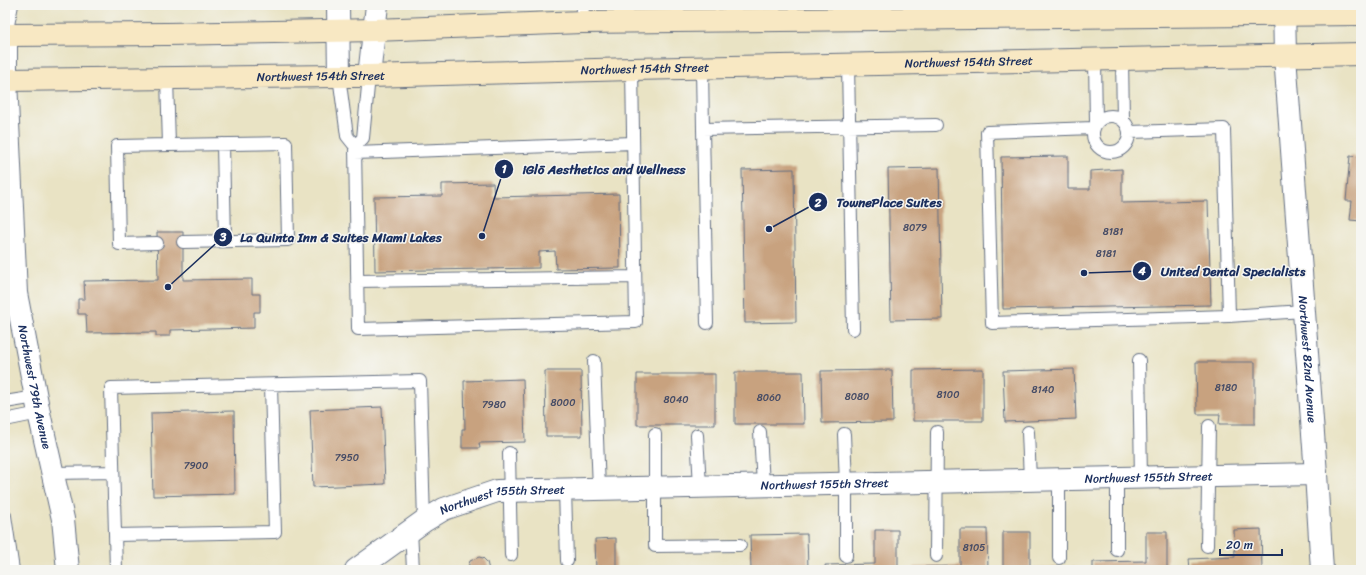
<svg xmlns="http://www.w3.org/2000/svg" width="1366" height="575" viewBox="0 0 1366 575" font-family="Sriracha,sans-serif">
  <rect width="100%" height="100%" fill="#f6f6f2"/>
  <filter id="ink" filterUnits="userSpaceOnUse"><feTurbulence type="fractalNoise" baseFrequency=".025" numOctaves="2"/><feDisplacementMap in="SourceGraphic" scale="8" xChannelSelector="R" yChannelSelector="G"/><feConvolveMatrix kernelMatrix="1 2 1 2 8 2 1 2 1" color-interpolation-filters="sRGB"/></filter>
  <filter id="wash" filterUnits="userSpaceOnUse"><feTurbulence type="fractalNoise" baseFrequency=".012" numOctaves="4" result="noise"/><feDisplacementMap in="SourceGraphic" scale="16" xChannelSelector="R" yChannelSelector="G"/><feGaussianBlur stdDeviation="0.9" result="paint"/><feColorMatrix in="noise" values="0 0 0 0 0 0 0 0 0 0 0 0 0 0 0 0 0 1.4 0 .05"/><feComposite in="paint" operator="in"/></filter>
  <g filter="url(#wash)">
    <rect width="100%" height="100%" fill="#e9e3c4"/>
    <g id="blocks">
      <path fill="#c8a27f" d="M1068,156V189H1090V171L1122,169V203L1208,201L1211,305L1003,309L1001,157Z
        M1350,156L1361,157V221L1350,220L1352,201H1346Z
        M939,168L942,319L891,320L888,169Z
        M794,169L796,322L745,323L742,170Z
        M493,183L494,197L619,194L620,268L556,269L555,251L539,252V268L375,271L374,197L442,196V184Z
        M1360,224H1361V240L1359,239Z
        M157,232H183V280L252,279V294H260V312H254V328L170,330V336H156V332L87,333L86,314H78V299H85L84,281L158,280Z
        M1196,362H1255V424H1219L1220,414H1197Z
        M983,369V421H913V370Z
        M1074,369L1076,419L1005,422L1003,371Z
        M892,370L893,422L822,423L821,371Z
        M545,371H581L582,436H546Z
        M735,372H803L804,424H735Z
        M637,374H715V425H637Z
        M523,379L525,442L479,443L480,448H462V429H465L464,381Z
        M382,407L385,484L313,487L310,410Z
        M234,411L235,494L153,496L151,413Z
        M960,529H987L988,570H914V567L960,566Z
        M1261,529L1262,570H1190L1189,559L1235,557L1234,530Z
        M875,530H898V570H826L825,565L875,564Z
        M1003,532H1030V568L1075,567V570H1003Z
        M1146,532H1167V570H1093V562L1146,561Z
        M807,534L808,570H751L750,535Z
        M616,538V570H596L595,539Z
        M479,557L483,558L487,562L489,570H467L470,561Z"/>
    </g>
  </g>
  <g filter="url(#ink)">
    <use href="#blocks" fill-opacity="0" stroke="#636e82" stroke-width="1"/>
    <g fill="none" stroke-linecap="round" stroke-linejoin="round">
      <g stroke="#636e82" stroke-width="14">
        <path id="service" d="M582,22L583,5
          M6,35L12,5
          M1122,59L1123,120
          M1095,60L1096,123
          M848,65L853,329
          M702,68L703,129
          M339,76L347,136L355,146L358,329L636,322L632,69
          M1093 134a18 18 0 1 1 36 0a18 18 0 1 1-36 0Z
          M1093,128L987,132L992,323L1229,316L1224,129L1130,132
          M223,144L225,241
          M169,145L286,143L288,240L183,242
          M355,146L363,138L369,76
          M355,153L633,143
          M157,243L119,244L117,146L169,145L167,78
          M357,281L635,277
          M1229,316L1304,311
          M707,323L703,129L936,125
          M1139,360L1141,478
          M594,361L599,489
          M5,402L36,397
          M5,420L39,413
          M760,432L763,485
          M1028,432L1030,480
          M655,434V546L740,545
          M844,434L846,484V556
          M697,435L700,486
          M509,453L511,555
          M53,473L113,472
          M1117,478V550
          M1059,480V558
          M565,489L567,561
          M5,516L13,570
          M411,530L413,570
          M115,535L275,532L271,385
          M1207,546L1209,426
          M936,556L937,432
          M116,570L111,388L420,381L424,521"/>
      </g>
      <g stroke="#636e82" stroke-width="24">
        <g id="minor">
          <path d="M338,5L339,76"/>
          <path id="s1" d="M6,35V80L16,293L39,413L63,519L68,570"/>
          <path d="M369,76L377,5"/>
          <path id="s2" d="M356,570L424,521L444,509L497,491L1316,474"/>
        </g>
      </g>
      <g stroke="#636e82" stroke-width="24">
        <g id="tertiary">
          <path id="s3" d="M1284,5L1285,56L1316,474L1322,570"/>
        </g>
      </g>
      <g stroke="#636e82" stroke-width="24">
        <g id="secondary">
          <path d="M5,35L167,34L375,30L582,22L1361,14"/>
          <path id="s4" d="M5,80L339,76H369L632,69L1361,54"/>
        </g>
      </g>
      <use href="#service" stroke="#fff" stroke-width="12"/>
      <use href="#minor" stroke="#fff" stroke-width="22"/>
      <use href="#tertiary" stroke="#fff" stroke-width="22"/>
      <use href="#secondary" stroke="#f8e8c3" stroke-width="22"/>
    </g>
  </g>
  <g text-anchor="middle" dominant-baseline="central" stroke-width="3" stroke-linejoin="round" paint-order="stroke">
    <g font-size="10" fill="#464c66">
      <text x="915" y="228">8079</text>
      <text x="1113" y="232">8181</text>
      <text x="1106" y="254">8181</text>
      <text x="1226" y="388">8180</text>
      <text x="1043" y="390">8140</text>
      <text x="948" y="395">8100</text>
      <text x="857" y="397">8080</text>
      <text x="769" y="398">8060</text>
      <text x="676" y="400">8040</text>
      <text x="563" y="403">8000</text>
      <text x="494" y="405">7980</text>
      <text x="347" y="458">7950</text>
      <text x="196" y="466">7900</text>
      <text x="974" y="548">8105</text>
    </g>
    <g font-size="12" fill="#1b2f5e" stroke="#f6f6f2">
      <text stroke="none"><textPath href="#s4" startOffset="964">Northwest 154th Street</textPath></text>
      <text stroke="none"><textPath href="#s4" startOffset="640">Northwest 154th Street</textPath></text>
      <text stroke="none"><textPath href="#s4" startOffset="316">Northwest 154th Street</textPath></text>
      <text stroke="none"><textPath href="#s3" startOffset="355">Northwest 82nd Avenue</textPath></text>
      <text stroke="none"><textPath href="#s1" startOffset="354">Northwest 79th Avenue</textPath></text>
      <text stroke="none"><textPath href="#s2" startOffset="815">Northwest 155th Street</textPath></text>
      <text stroke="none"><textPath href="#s2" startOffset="491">Northwest 155th Street</textPath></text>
      <text stroke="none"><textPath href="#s2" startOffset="167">Northwest 155th Street</textPath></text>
    </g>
  </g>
  <path fill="none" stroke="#1b2f5e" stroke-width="1.5" d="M482 236L504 169M769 229L818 202M168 287L223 237M1084 273L1142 271"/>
  <g fill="#1b2f5e" stroke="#f6f6f2" stroke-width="1.5">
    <circle cx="482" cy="236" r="4"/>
    <circle cx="769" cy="229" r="4"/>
    <circle cx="168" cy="287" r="4"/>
    <circle cx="1084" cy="273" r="4"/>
    <circle cx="504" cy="169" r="10"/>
    <circle cx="818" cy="202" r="10"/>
    <circle cx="223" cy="237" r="10"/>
    <circle cx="1142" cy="271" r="10"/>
  </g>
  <g font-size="12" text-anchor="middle" font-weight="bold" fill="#fff">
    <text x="504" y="173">1</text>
    <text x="818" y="207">2</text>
    <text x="223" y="241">3</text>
    <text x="1142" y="275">4</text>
  </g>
  <g font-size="13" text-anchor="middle" font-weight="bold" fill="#1b2f5e" stroke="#f6f6f2" stroke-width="3" stroke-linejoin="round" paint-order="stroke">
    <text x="604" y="174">iGlō Aesthetics and Wellness</text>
    <text x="889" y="207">TownePlace Suites</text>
    <text x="341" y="242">La Quinta Inn &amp; Suites Miami Lakes</text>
    <text x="1233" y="276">United Dental Specialists</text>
  </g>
  <rect width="1366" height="575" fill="none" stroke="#f6f6f2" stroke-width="20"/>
  <path d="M1220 549v6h62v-6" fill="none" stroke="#1b2f5e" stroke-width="2"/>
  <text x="1226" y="549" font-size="12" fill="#1b2f5e" stroke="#f6f6f2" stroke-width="3" paint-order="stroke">20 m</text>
</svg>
